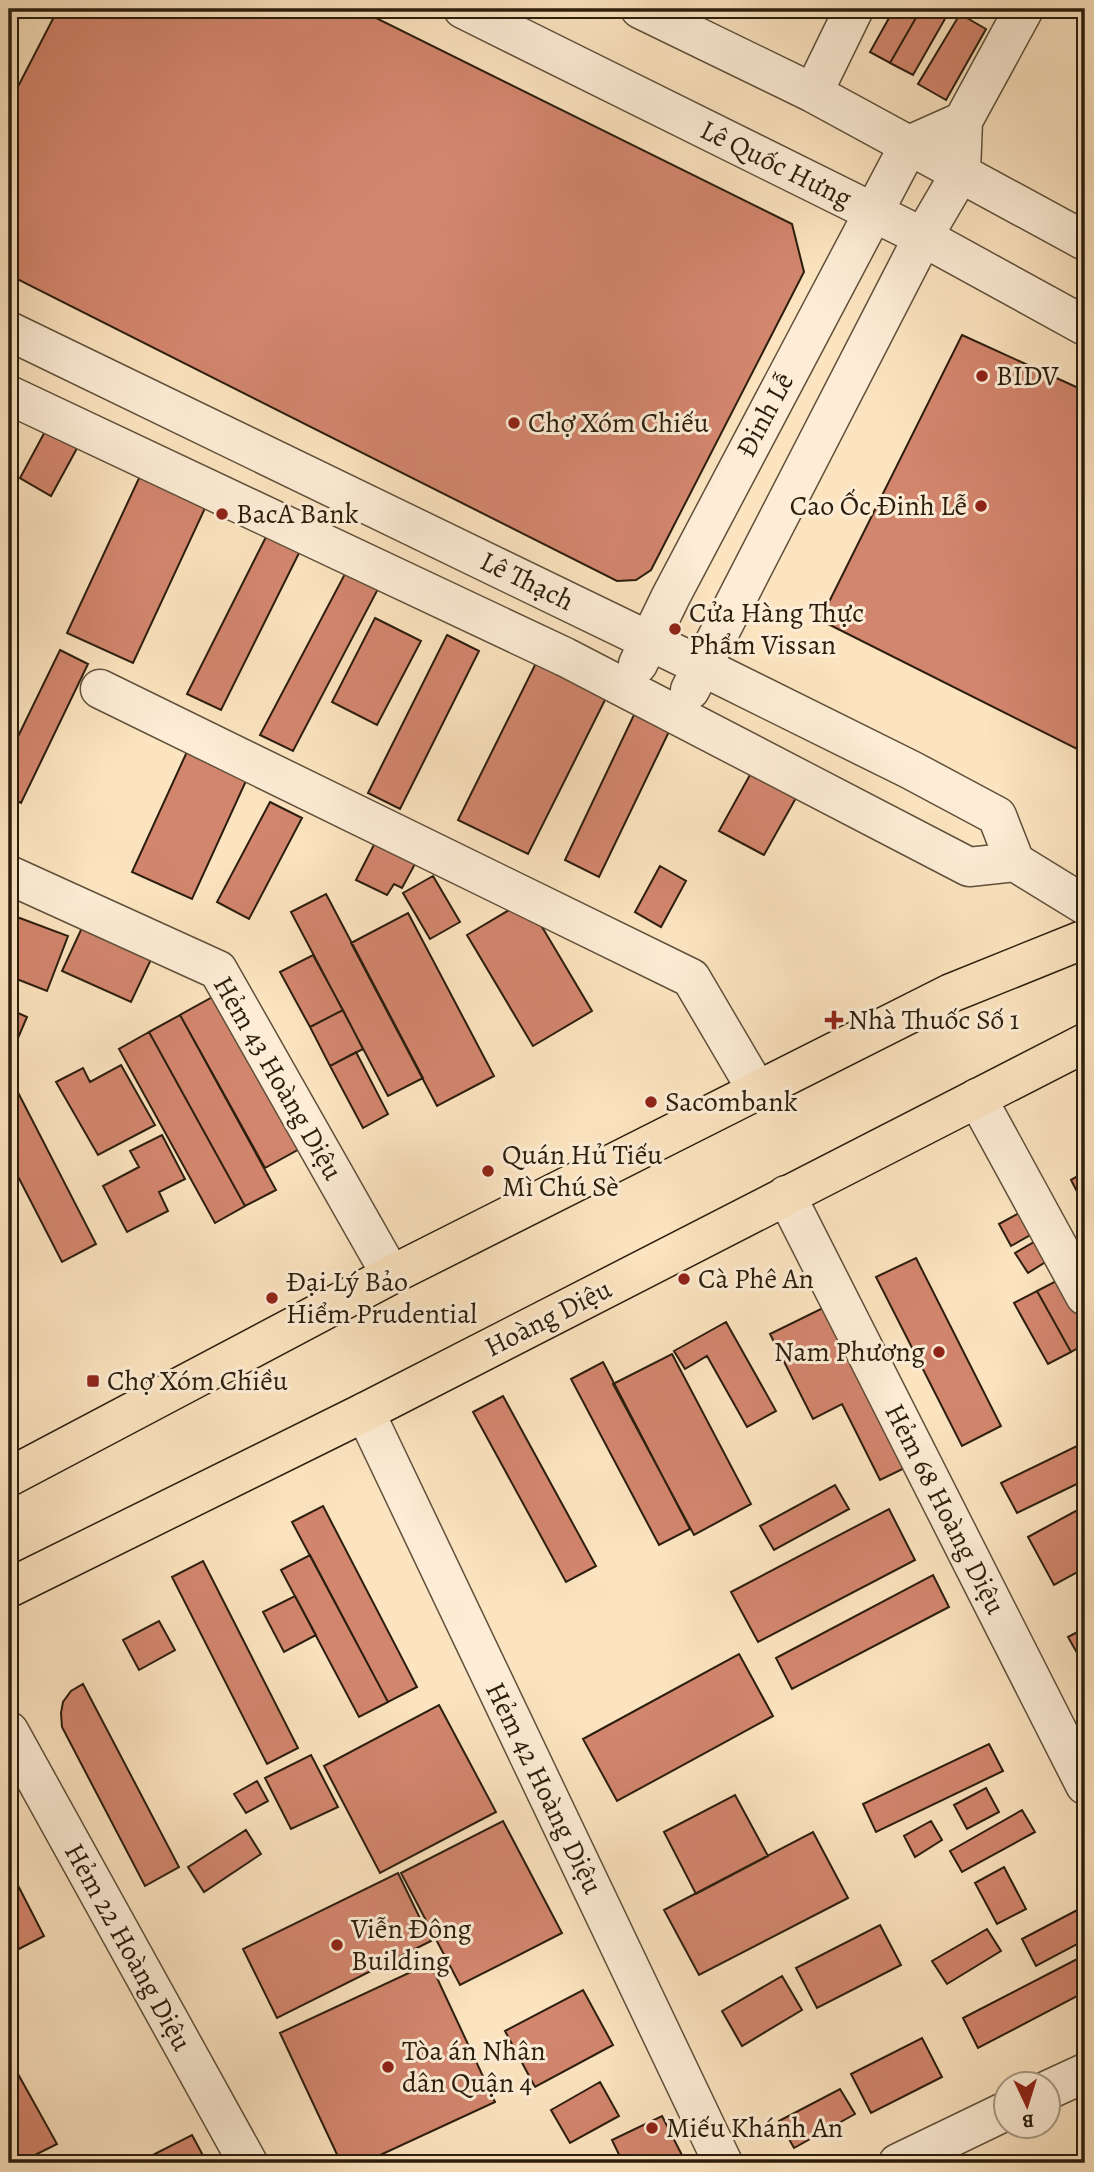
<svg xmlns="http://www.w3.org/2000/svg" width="1094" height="2172" viewBox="0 0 1094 2172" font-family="Alegreya,serif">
  <rect width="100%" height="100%" fill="#fce4c0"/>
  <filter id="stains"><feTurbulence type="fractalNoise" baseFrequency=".00286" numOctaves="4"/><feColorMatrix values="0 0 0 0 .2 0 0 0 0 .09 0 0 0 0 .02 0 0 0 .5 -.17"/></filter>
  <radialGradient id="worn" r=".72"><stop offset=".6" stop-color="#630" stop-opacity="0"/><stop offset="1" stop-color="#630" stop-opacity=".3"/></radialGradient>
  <path fill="#d3866e" stroke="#2b1e0d" stroke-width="2" d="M58,9H358L792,224L804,272L651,570L636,580L617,581L9,275V104Z
    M894,9H921L890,63L870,52Z
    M921,9L950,10L913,75L890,63Z
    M960,14L986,29L946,100L918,84Z
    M962,335L1085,391V753L820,620Z
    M49,424L81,441L51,496L20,478Z
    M140,476L206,506L133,663L67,633Z
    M275,519L308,535L221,710L187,694Z
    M347,570L379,587L293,751L260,735Z
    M375,618L421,641L377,725L332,702Z
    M447,635L479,651L400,809L368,793Z
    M60,650L88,664L21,803L9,797V755Z
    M540,655L610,690L528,854L458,820Z
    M642,698L677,715L599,877L565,860Z
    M191,743L251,770L192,899L132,872Z
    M751,773L796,798L764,855L719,831Z
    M270,802L302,818L249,919L217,902Z
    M381,831L422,851L402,888L394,884L387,895L356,880Z
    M660,866L686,881L661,927L635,912Z
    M433,876L460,922L430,939L403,893Z
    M326,894L423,1078L388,1096L291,912Z
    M526,900L592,1011L533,1046L467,935Z
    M408,913L494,1076L437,1106L351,943Z
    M9,914L68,936L47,991L9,976Z
    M86,919L155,951L131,1002L62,971Z
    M313,955L343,1010L310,1027L280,972Z
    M216,995L301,1148L265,1168L180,1015Z
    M9,1009L27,1017L9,1059Z
    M343,1010L363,1049L330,1066L310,1027Z
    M180,1015L276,1190L245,1206L149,1032Z
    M149,1032L245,1206L215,1223L119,1049Z
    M356,1052L388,1114L363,1128L330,1066Z
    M121,1065L155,1125L98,1155L56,1082L83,1068L90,1082Z
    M9,1075L96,1244L62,1262L9,1159Z
    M162,1135L185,1179L159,1192L168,1211L127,1232L103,1186L139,1167L130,1151Z
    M1085,1172V1207L1071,1180Z
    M1030,1207L1043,1228L1011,1246L999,1224Z
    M1041,1238L1052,1258L1028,1273L1015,1253Z
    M916,1258L1001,1426L962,1446L876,1277Z
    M1064,1277L1085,1315V1344L1071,1352L1037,1291Z
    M1037,1291L1071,1352L1048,1364L1014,1303Z
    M835,1302L915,1463L880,1480L842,1404L813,1419L770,1334Z
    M726,1322L776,1411L747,1427L707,1356L685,1369L674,1351Z
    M672,1354L751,1504L694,1535L613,1384Z
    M603,1362L690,1529L659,1545L571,1379Z
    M503,1396L596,1566L566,1582L473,1412Z
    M1085,1442V1480L1017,1513L1001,1483Z
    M835,1485L849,1509L774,1550L760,1526Z
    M323,1506L417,1687L388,1702L292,1522Z
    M1085,1506V1568L1054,1585L1028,1537Z
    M889,1509L915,1560L758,1642L731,1592Z
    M310,1555L388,1702L359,1717L281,1570Z
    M203,1561L298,1748L267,1764L172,1577Z
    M933,1575L949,1607L792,1689L776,1658Z
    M295,1596L316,1635L284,1652L263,1612Z
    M159,1621L175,1650L139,1670L123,1640Z
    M1085,1628V1667L1068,1637Z
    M739,1654L773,1716L617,1801L583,1739Z
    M83,1684L179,1867L145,1886L62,1727L61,1713L63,1702L71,1691Z
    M439,1705L496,1812L380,1873L324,1766Z
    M989,1744L1003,1771L876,1832L863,1804Z
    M311,1755L338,1807L291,1829L265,1778Z
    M257,1781L268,1801L246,1813L234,1794Z
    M986,1788L999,1812L967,1829L954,1805Z
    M735,1795L768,1856L696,1894L664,1832Z
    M1022,1810L1035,1832L962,1872L950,1851Z
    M503,1821L562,1933L460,1985L401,1873Z
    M931,1821L942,1840L915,1857L904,1836Z
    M246,1830L261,1854L204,1892L188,1867Z
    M813,1832L848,1898L699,1975L664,1910Z
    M1004,1867L1026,1909L997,1924L975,1883Z
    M9,1868L44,1936L9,1954Z
    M398,1873L431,1941L277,2018L243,1949Z
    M1085,1906V1940L1036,1966L1022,1939Z
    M880,1925L901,1965L817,2008L796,1968Z
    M987,1929L1001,1951L947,1984L932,1961Z
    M1085,1955V1992L978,2048L963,2018Z
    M430,1963L495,2102L363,2163H341L280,2033Z
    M782,1976L802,2010L742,2046L722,2011Z
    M583,1990L613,2045L535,2087L505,2031Z
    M922,2038L942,2077L871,2113L851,2074Z
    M18,2074L57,2144L19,2163H9V2079Z
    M600,2082L619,2116L570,2143L551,2110Z
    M840,2089L855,2114L794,2148L779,2121Z
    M662,2116L686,2163H623L612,2140Z
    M192,2135L207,2163H137Z"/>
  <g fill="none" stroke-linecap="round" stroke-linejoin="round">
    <g stroke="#5f503a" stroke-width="41">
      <path id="minor" d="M463,9L923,237L1085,326
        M640,9L813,93L1085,241
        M813,93L854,9
        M9,331L703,667L911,770L997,816L1015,862L1085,905
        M9,395L565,657L969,867L1015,862
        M638,664L671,596L909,145L963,121
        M100,689L691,978L758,1092
        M690,690L923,237L961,172L963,121L1024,9
        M9,875L218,970L391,1275
        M977,1098L1085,1296
        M786,1195L1085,1785
        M365,1412L723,2163
        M9,1731L248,2163
        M1048,2090L1085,2073
        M898,2163L1006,2111"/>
    </g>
    <g stroke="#2b1e0d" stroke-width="41">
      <path id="major" d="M9,1477L391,1275L951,993L1085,939
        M9,1588L365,1412L1085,1043"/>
    </g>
    <use href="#minor" stroke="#fdedd6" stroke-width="38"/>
    <use href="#major" stroke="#fce4c0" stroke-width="38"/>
  </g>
  <g fill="#8f2418" stroke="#fdedd6" stroke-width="2.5">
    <circle cx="982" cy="376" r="7"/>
    <circle cx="514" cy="423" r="7"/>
    <circle cx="981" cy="506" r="7"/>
    <circle cx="222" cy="514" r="7"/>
    <circle cx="675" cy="629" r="7"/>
    <path d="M830.5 1009.5h7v7h7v7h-7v7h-7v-7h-7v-7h7z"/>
    <circle cx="651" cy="1102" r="7"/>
    <circle cx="488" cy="1171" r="7"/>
    <circle cx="684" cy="1279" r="7"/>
    <circle cx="272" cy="1298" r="7"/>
    <circle cx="939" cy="1352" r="7"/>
    <rect x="86" y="1374" width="14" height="14" rx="3.5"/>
    <circle cx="337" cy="1945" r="7"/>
    <circle cx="388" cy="2067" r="7"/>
    <circle cx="652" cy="2128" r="7"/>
  </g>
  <g text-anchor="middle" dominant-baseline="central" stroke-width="6" stroke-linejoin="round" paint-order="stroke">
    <g font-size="28" fill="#2b1e0d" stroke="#fdedd6">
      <text transform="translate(776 164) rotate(26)">Lê Quốc Hưng</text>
      <text transform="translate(765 415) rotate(-62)">Ðinh Lễ</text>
      <text transform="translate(527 581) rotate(26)">Lê Thạch</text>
      <text transform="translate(278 1078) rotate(60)">Hẻm 43 Hoàng Diệu</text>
      <text transform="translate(548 1318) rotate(-27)">Hoàng Diệu</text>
      <text transform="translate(945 1509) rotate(63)">Hẻm 68 Hoàng Diệu</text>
      <text transform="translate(544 1788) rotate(64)">Hẻm 42 Hoàng Diệu</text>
      <text transform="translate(128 1947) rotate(61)">Hẻm 22 Hoàng Diệu</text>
    </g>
    <g font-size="28" fill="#2b1e0d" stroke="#fdedd6" text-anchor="start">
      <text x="996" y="376">BIDV</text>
      <text x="528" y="423">Chợ Xóm Chiếu</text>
      <text x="967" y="506" text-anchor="end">Cao Ốc Đinh Lễ</text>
      <text x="236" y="514">BacA Bank</text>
      <text x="689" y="613">Cửa Hàng Thực<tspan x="689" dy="32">Phẩm Vissan</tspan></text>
      <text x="848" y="1020">Nhà Thuốc Số 1</text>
      <text x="665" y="1102">Sacombank</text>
      <text x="502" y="1155">Quán Hủ Tiếu<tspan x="502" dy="32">Mì Chú Sè</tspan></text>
      <text x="698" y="1279">Cà Phê An</text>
      <text x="286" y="1282">Đại Lý Bảo<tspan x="286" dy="32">Hiểm Prudential</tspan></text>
      <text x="925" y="1352" text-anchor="end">Nam Phương</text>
      <text x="107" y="1381">Chợ Xóm Chiều</text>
      <text x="351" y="1929">Viễn Đông<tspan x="351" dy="32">Building</tspan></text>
      <text x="402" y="2051">Tòa án Nhân<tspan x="402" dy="32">dân Quận 4</tspan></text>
      <text x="666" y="2128">Miếu Khánh An</text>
    </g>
  </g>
  <rect width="1094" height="2172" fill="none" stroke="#fce4c0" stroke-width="35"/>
  <rect x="10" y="10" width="1073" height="2151" fill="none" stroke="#2b1e0d" stroke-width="3.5"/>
  <rect x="18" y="18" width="1059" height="2137" fill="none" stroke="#2b1e0d" stroke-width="2"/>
  <g transform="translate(1027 2105) rotate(176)"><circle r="33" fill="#fdedd6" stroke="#a99a86" stroke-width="2"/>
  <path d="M0-5L12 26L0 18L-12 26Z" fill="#8f2418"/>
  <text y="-10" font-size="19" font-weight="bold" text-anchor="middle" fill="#2b1e0d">B</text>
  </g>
  <rect width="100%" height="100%" filter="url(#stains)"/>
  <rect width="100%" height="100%" fill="url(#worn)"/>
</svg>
